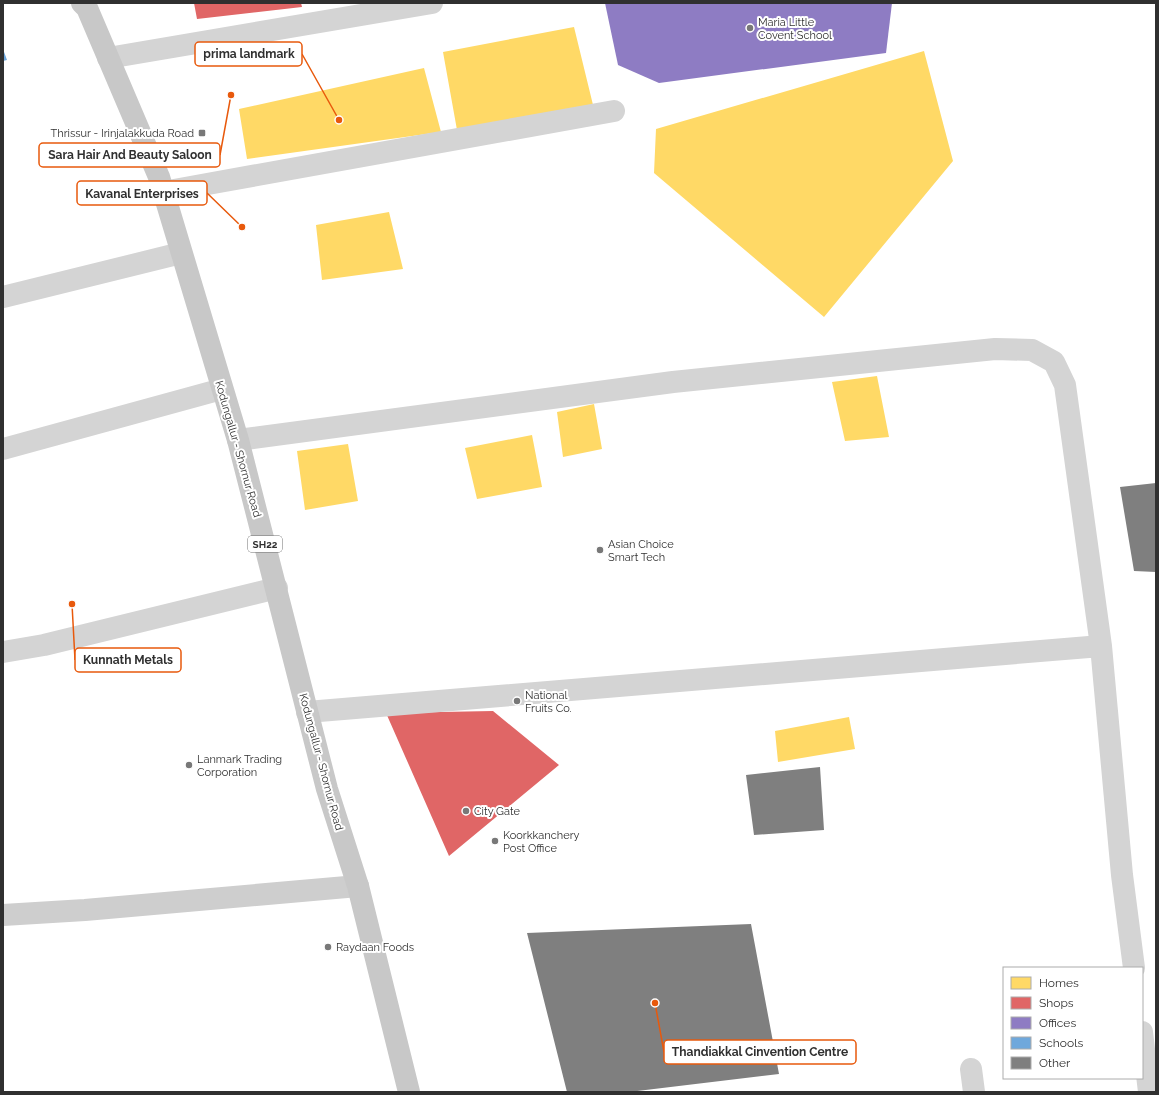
<svg xmlns="http://www.w3.org/2000/svg" width="1159" height="1095" viewBox="0 0 1159 1095" font-family="Raleway,sans-serif">
  <rect width="100%" height="100%" fill="#fff"/>
  <path fill="#ffd966" d="M574,27L594,109L457,130L443,52Z
    M924,51L953,161L824,317L654,173L656,129Z
    M424,68L441,132L247,159L239,109Z
    M389,212L403,269L322,280L316,225Z
    M877,376L889,437L845,441L832,382Z
    M594,404L602,449L563,457L557,412Z
    M532,435L542,487L477,499L465,448Z
    M348,444L358,501L305,510L297,451Z
    M849,717L855,749L778,762L775,731Z"/>
  <path fill="#e06666" d="M194,3H301L302,7L197,19Z
    M493,711L559,765L449,856L386,713Z"/>
  <path fill="#8e7cc3" d="M605,3H892L886,53L659,83L618,65Z"/>
  <path fill="#6fa8dc" d="M3,49L7,60L3,61Z"/>
  <path fill="#7f7f7f" d="M1156,483V572L1134,571L1120,487Z
    M820,767L824,830L754,835L746,775Z
    M751,924L779,1074L629,1092H567L527,933Z"/>
  <g fill="none" stroke-linecap="round" stroke-linejoin="round">
    <path stroke="#d4d4d4" stroke-width="22" d="M108,58L432,3
      M163,192L614,111
      M3,297L181,253
      M238,440L673,382L995,349L1032,350L1054,362L1065,385L1101,646
      M3,449L222,389
      M3,652L44,645L277,588
      M307,712L1101,646L1122,875L1134,968
      M1142,1032L1149,1092
      M971,1069L974,1092"/>
    <path stroke="#cecece" stroke-width="22" d="M3,915L85,910L358,886"/>
    <path stroke="#c8c8c8" stroke-width="22" d="M82,3L87,8L159,177L238,440L327,789L358,886L409,1092"/>
  </g>
  <g fill="#787878" stroke="#fff" stroke-width="1.5">
    <circle cx="750" cy="28" r="4"/>
    <rect x="198" y="129" width="8" height="8" rx="2"/>
    <circle cx="600" cy="550" r="4"/>
    <circle cx="517" cy="701" r="4"/>
    <circle cx="189" cy="765" r="4"/>
    <circle cx="466" cy="811" r="4"/>
    <circle cx="495" cy="841" r="4"/>
    <circle cx="328" cy="947" r="4"/>
  </g>
  <g text-anchor="middle" dominant-baseline="central" stroke-width="4" stroke-linejoin="round" paint-order="stroke">
    <rect fill="#fff" stroke="#6e6e6e" stroke-width="1" x="248" y="536" width="34" height="16" rx="3"/>
    <g font-size="10" font-weight="bold" fill="#303030">
      <text x="265" y="544">SH22</text>
    </g>
    <g font-size="11" fill="#303030" stroke="#fff" text-anchor="start">
      <text x="758" y="22">Maria Little<tspan x="758" dy="13">Covent School</tspan></text>
      <text x="194" y="133" text-anchor="end">Thrissur - Irinjalakkuda Road</text>
      <text x="608" y="544">Asian Choice<tspan x="608" dy="13">Smart Tech</tspan></text>
      <text x="525" y="695">National<tspan x="525" dy="13">Fruits Co.</tspan></text>
      <text x="197" y="759">Lanmark Trading<tspan x="197" dy="13">Corporation</tspan></text>
      <text x="474" y="811">City Gate</text>
      <text x="503" y="835">Koorkkanchery<tspan x="503" dy="13">Post Office</tspan></text>
      <text x="336" y="947">Raydaan Foods</text>
    </g>
    <g font-size="11" fill="#303030" stroke="#fff">
      <text transform="translate(238 449) rotate(74)">Kodungallur - Shornur Road</text>
      <text transform="translate(321 762) rotate(75)">Kodungallur - Shornur Road</text>
    </g>
  </g>
  <path fill="none" stroke="#e8590c" stroke-width="1.5" d="M339 120L302 54M231 95L220 155M242 227L207 193M72 604L75 660M655 1003L664 1052"/>
  <g fill="#e8590c" stroke="#fff" stroke-width="1.5">
    <circle cx="339" cy="120" r="4"/>
    <circle cx="231" cy="95" r="4"/>
    <circle cx="242" cy="227" r="4"/>
    <circle cx="72" cy="604" r="4"/>
    <circle cx="655" cy="1003" r="4"/>
  </g>
  <g fill="#fff" stroke="#e8590c" stroke-width="1.5">
    <rect x="195" y="42" width="107" height="24" rx="4"/>
    <rect x="39" y="143" width="181" height="24" rx="4"/>
    <rect x="77" y="181" width="130" height="24" rx="4"/>
    <rect x="75" y="648" width="106" height="24" rx="4"/>
    <rect x="664" y="1040" width="192" height="24" rx="4"/>
  </g>
  <g font-size="12" text-anchor="middle" font-weight="bold" fill="#303030">
    <text x="249" y="58">prima landmark</text>
    <text x="130" y="159">Sara Hair And Beauty Saloon</text>
    <text x="142" y="198">Kavanal Enterprises</text>
    <text x="128" y="664">Kunnath Metals</text>
    <text x="760" y="1056">Thandiakkal Cinvention Centre</text>
  </g>
  <rect width="1159" height="1095" fill="none" stroke="#303030" stroke-width="8"/>
  <rect x="1003" y="967" width="140" height="112" fill="#ffffff" stroke="#acacac"/>
  <rect x="1011" y="977" width="20" height="12" fill="#ffd966" stroke="#acacac"/>
  <text x="1039" y="987" font-size="12" fill="#303030">Homes</text>
  <rect x="1011" y="997" width="20" height="12" fill="#e06666" stroke="#acacac"/>
  <text x="1039" y="1007" font-size="12" fill="#303030">Shops</text>
  <rect x="1011" y="1017" width="20" height="12" fill="#8e7cc3" stroke="#acacac"/>
  <text x="1039" y="1027" font-size="12" fill="#303030">Offices</text>
  <rect x="1011" y="1037" width="20" height="12" fill="#6fa8dc" stroke="#acacac"/>
  <text x="1039" y="1047" font-size="12" fill="#303030">Schools</text>
  <rect x="1011" y="1057" width="20" height="12" fill="#7f7f7f" stroke="#acacac"/>
  <text x="1039" y="1067" font-size="12" fill="#303030">Other</text>
</svg>
